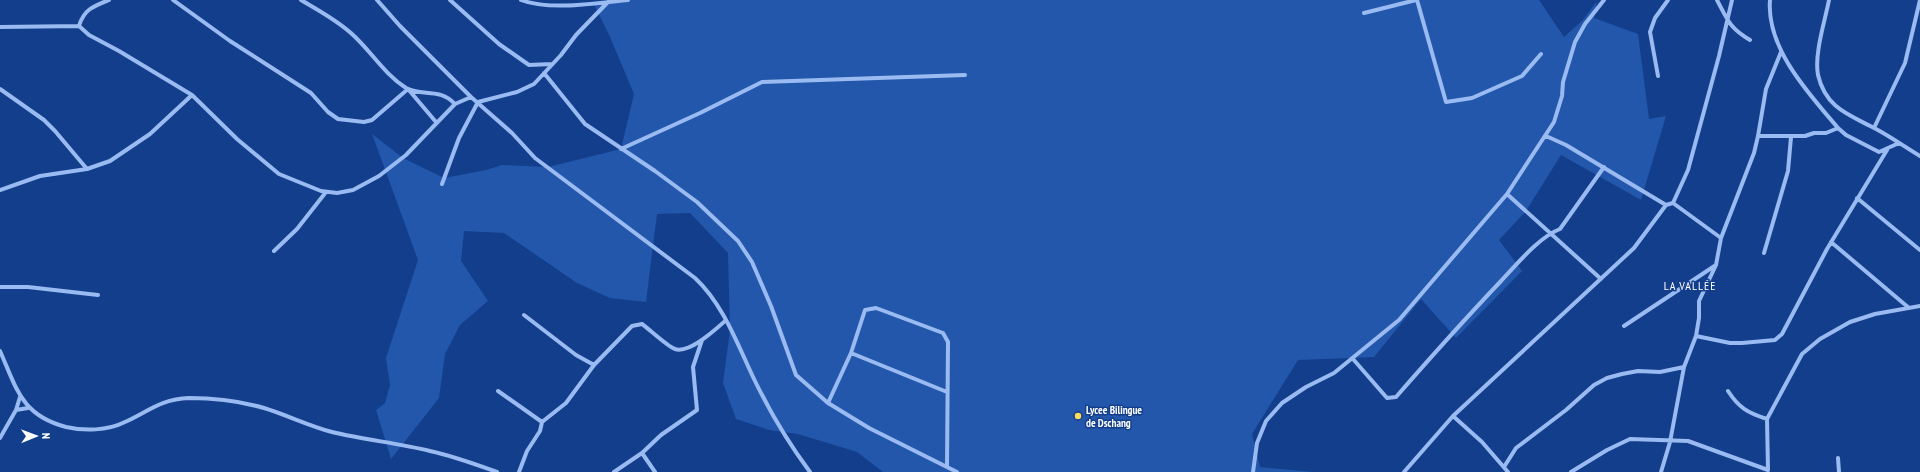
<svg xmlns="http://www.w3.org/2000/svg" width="1920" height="472" viewBox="0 0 1920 472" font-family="'PT Sans Narrow',sans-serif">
  <rect width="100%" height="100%" fill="#123e8c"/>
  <path fill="#2357ab" d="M610,0H1539L1564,37L1583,20L1597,1L1594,18L1638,34L1649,119L1666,116L1641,200L1561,155L1526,211L1499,240L1522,271L1456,338L1421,299L1374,357L1298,360L1252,434L1260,467L1313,472H883L857,452L798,434L769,430L736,419L723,383L730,330L728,253L690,213L657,214L646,302L610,298L577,283L504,233L464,231L461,261L488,301L460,325L445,354L439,398L391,459L376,410L385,403L390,385L386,358L418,260L372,134L403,158L444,178L486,170L502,165L548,167L621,149L634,94L610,37L593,2Z"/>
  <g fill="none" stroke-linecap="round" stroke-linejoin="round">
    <path stroke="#9abbf1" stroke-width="4" d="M173,0L230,41L311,93L328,112L338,119L364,122L372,120L408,89L436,122
      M301,0C318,10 337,20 352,34C371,51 384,74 406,88C422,97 439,87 455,104
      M377,0L400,26L471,97
      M450,0L499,44L529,65L552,64
      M521,0C549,11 598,3 628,0
      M1417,0L1446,102L1472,98L1522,76L1541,54
      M1717,0C1728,21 1730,28 1750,40
      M1770,0C1766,48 1809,94 1838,128L1846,135L1879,152L1899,143
      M1829,0C1825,21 1814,54 1818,75C1826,109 1850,115 1876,129C1891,137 1905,147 1920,156
      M1364,13L1416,0
      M79,26C84,9 94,6 109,0
      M0,27L79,26L89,35L119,51L192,95
      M544,73L585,124L655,171L697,202L738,241L752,262L771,306L796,375L828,403L869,428L957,472
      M1658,76L1650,32L1655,18L1668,0
      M0,89L44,120L55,131L87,169
      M1874,128L1905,63L1920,0
      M1546,136L1566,145L1666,205
      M1758,136H1805L1814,133H1826L1838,128
      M621,149L700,113L762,82L965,75
      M442,184L459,138L478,102L517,92L534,84L561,55L576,35L608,2
      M0,190L40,176L87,169L110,161L150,134L192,95L237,139L279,174L321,191L337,193L353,190L379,176L406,155L455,104L471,97L512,133L535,158L695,278C724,305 738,346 755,381C770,412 789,444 810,472
      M1507,194L1601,279
      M1857,198L1920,250
      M1673,203L1721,238
      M1831,242L1909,308
      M274,251L297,229L326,192
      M1764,253L1788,171L1791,137
      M0,287H28L98,295
      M524,315L576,355L594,365
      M1624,326L1716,265
      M1696,336L1699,318V301L1716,265L1721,238L1754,153L1758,136L1766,89L1781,52
      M0,351C17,389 21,415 66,427C84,431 107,431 125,422C149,411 161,399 189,398C214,398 240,401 264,408C287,415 309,426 332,432C365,440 398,443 430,451C453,456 475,464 497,472
      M851,353L947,392
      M1353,359L1387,398L1396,397C1430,358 1465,319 1501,281C1517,264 1539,237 1560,229L1604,167
      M498,391L542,422L540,431L527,451L519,472
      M1728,391C1739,408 1748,413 1767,419
      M828,403L851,353L865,310L876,308L943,333L948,342L947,467
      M16,410L28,408
      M1453,416L1482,442L1508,472
      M542,422L566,403L594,365L632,326L642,324C649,329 668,347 675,349C689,354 715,330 725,321
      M0,438L16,410L20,397
      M642,453L655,472
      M1838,458L1839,472
      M1504,467L1516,448L1566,410L1594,385L1607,378L1622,374L1638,371L1660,372L1684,367
      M614,472L642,453L661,435L697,410L693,367L702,340
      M1253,472L1257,443L1266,421L1282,403L1306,387L1334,373L1399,320L1507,194L1554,122L1562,96L1563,82L1575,42L1585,24L1604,0
      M1404,472L1453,416L1634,248L1666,205L1673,203L1688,170L1719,56L1732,0
      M1571,472L1607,450L1630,439L1688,441L1768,470L1767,419L1802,354L1820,339L1850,322L1875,314L1920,306
      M1661,472L1670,442L1684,367L1696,336L1730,343H1742L1775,340L1782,334L1827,249L1887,150"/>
  </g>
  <circle fill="#ffdb5a" stroke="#123e8c" stroke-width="1.5" cx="1078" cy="416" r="4"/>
  <g text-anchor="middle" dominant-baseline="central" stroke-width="3" stroke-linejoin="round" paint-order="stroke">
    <g font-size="11" font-weight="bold" fill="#fff" stroke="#123e8c" text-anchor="start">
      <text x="1086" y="410">Lycee Bilingue<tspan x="1086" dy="13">de Dschang</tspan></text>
    </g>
    <g font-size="12" letter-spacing="1" fill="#fff" stroke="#123e8c">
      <text x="1690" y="285">LA VALLÉE</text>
    </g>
  </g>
  <g transform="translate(36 436) rotate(89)" stroke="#123e8c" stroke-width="3" paint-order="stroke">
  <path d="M0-3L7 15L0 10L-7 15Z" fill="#ffffff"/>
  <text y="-6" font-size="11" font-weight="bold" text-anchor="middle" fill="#ffffff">N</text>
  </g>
</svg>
